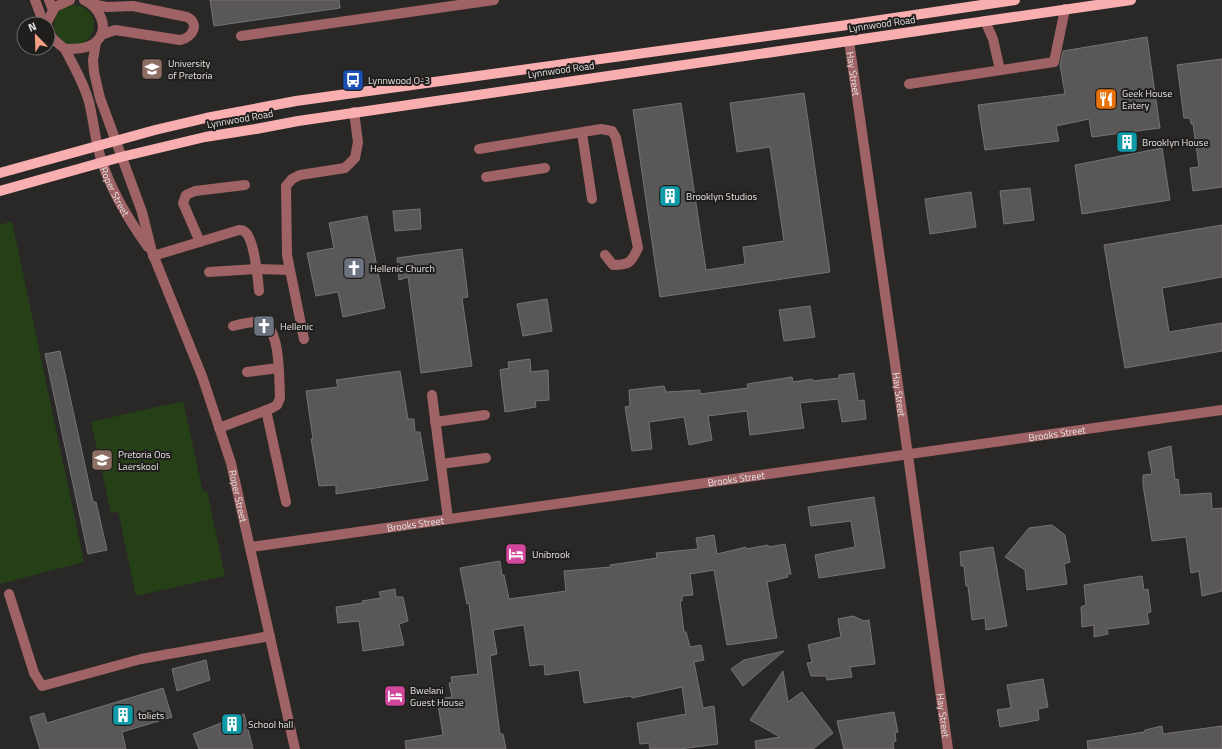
<svg xmlns="http://www.w3.org/2000/svg" width="1222" height="749" viewBox="0 0 1222 749" font-family="'Titillium Web',sans-serif">
  <rect width="100%" height="100%" fill="#2a2826"/>
  <path fill="#253f17" d="M54 25a20 20 0 1 1 40 0a20 20 0 1 1-40 0Z
    M12,221L84,562L0,584V225Z
    M183,401L203,492L207,491L225,576L136,596L118,511L111,513L91,422Z"/>
  <path fill="#5a5759" stroke="#767375" d="M210,0H339L340,8L214,26Z
    M1147,37L1160,128L1092,137L1089,119L1056,126L1059,141L985,150L978,105L1065,94L1060,65L1063,51Z
    M1222,59V187L1193,191L1190,168L1199,167L1193,124H1191L1190,118H1184L1177,65Z
    M804,93L830,272L660,297L633,110L681,103L706,270L745,264L743,247L784,241L770,147L737,152L730,103Z
    M1162,148L1170,200L1082,214L1075,165Z
    M1030,188L1034,220L1004,224L1000,191Z
    M971,192L976,227L930,234L925,199Z
    M420,209L421,229L395,231L393,211Z
    M367,216L385,308L343,317L338,292L316,296L307,253L334,248L329,223Z
    M1222,225V277L1162,288L1169,332L1222,323V351L1125,368L1104,245Z
    M462,249L468,297L462,298L472,366L421,373L408,277L399,280L397,258Z
    M547,299L552,331L523,336L517,304Z
    M810,306L815,337L784,341L779,310Z
    M60,351L93,502H96L107,550L88,554L45,354Z
    M530,359L531,372L548,370L549,400L535,401L536,407L505,412L500,370L509,368L508,362Z
    M400,371L408,419H414L415,432H420L428,480L336,494V485L319,486L311,439H313L306,391L338,387L336,380Z
    M854,373L858,401L864,400L866,419L842,422L838,399L800,403L804,428L750,435L747,411L708,416L712,440L689,445L684,417L649,422L652,449L632,451L625,407L630,406L629,390L664,386L666,392L700,390V394L748,388L747,384L792,377L793,382L812,379L813,381L839,378V375Z
    M1171,446L1175,480L1178,479L1180,495L1211,493L1212,509L1222,508V591L1202,596L1199,571L1191,573L1186,537L1152,541L1143,485V475L1152,474L1148,452Z
    M874,497L885,568L819,578L815,555L855,547L851,521L811,526L808,507Z
    M1052,525L1065,535L1070,562L1064,564L1067,584L1027,590L1025,570L1005,557L1029,528Z
    M714,535L717,554L746,547V549L768,545L769,547L785,544L791,574H787L788,577L767,582L777,638L727,645L714,570L690,574L693,595L682,596V601H680L684,632H686L690,647L701,645L704,660L694,662L703,708L714,706L718,744L680,749H650L649,743L640,744L637,723L686,714L682,687L632,698L631,696L584,703L579,670L545,675L544,664L530,666L524,625L493,630L497,654L490,656L500,734H503L506,749H406L405,741L443,735L437,699L452,697L449,683H452L451,677L478,674L469,603L467,604L460,568L500,561L502,575H504L509,599L566,591L564,571L611,567L610,565L657,558L656,553L698,549L696,538Z
    M993,547L1007,626L986,630L985,618L972,620L968,586H966L964,566H961L960,552Z
    M1142,576L1144,590L1148,589L1151,612L1147,613L1149,624L1107,629L1108,634L1094,637V625L1082,627L1081,607L1086,605L1084,585Z
    M395,589L396,597H403L408,621L399,624L404,645L363,651L359,621L338,623L336,607L363,603L362,601L381,598L379,592Z
    M853,616L864,621L869,620L875,664L850,667L852,677L827,680L826,676H811L807,663L812,662L808,645L841,637L838,619Z
    M784,651L743,686L731,669L744,660Z
    M206,660L210,680L177,691L172,669Z
    M783,671L788,702L802,692L833,733L813,749H756L755,741L780,737L750,720Z
    M1043,679L1048,707L1038,709L1039,720L1000,727L997,710L1011,708L1007,685Z
    M163,688L172,717L122,732L126,749H40L30,717L44,713L47,723Z
    M894,712L898,732L895,733L896,741L893,742L894,749H844L837,721Z
    M244,714L253,749H199L193,734Z
    M1162,726L1163,734L1222,726V749H1088L1087,741L1144,732L1145,730Z"/>
  <g fill="none" stroke-linecap="round" stroke-linejoin="round">
    <g stroke="#9f6365" stroke-width="10">
      <path d="M35,0L44,24"/>
      <path d="M49,0L53,10"/>
      <path d="M92,4L107,7L133,6L187,17C200,23 193,38 180,40L115,30L101,35"/>
      <path d="M985,21L993,39L1000,70"/>
      <path d="M46,24L55,7L70,0"/>
      <path d="M48,32L54,40L65,49C75,49 88,49 96,42C111,28 99,7 84,0"/>
      <path d="M241,36L494,0"/>
      <path id="s1" d="M849,41L908,455L948,749"/>
      <path id="s2" d="M96,42L93,60L94,72L100,98L142,212L152,252L202,376L231,463L295,749"/>
      <path id="s3" d="M65,49C74,67 84,83 89,102C94,122 95,142 102,162C112,192 130,222 148,247"/>
      <path d="M909,84L1054,62L1065,9"/>
      <path d="M582,133L592,199"/>
      <path d="M479,149L601,129L612,131L616,138L638,248C631,263 629,265 613,265L605,255"/>
      <path d="M486,177L545,168"/>
      <path d="M200,242L183,203L186,195L195,191L245,185"/>
      <path d="M153,256L239,230C241,230 243,230 245,232C254,238 258,279 259,291"/>
      <path d="M209,272L257,269L290,270"/>
      <path d="M304,339L287,255L286,186L292,179L300,175L345,168L355,158L358,142L354,112"/>
      <path d="M247,372L278,368"/>
      <path d="M432,395L448,519"/>
      <path d="M266,410L286,502"/>
      <path d="M435,422L485,415"/>
      <path d="M219,428L272,408L277,405L280,398C279,381 281,330 263,323C255,320 241,324 233,326"/>
      <path d="M441,464L486,458"/>
      <path id="s4" d="M251,547L1222,410"/>
      <path d="M9,594L34,673L42,686L141,659L270,636"/>
    </g>
    <path stroke="#f9aeb0" stroke-width="10" d="M0,173L155,130L206,118L296,101L840,26L1015,0
      M0,191L121,157L205,137L256,129L298,121L1131,0"/>
  </g>
  <defs>
    <g id="university-square" transform="scale(1.15)"><rect x="-9" y="-9" width="18" height="18" rx="4" fill="#8d6e63" stroke="#201e1c"/><path d="M0-5L7-2L0 1L-7-2ZM-4 1L0 2.5L4 1V4Q0 6-4 4Z" fill="#fff"/></g>
    <g id="bus-square" transform="scale(1.15)"><rect x="-9" y="-9" width="18" height="18" rx="4" fill="#1a4fb4" stroke="#201e1c"/><path d="M-5-6H5V4H4V6H2V4H-2V6H-4V4H-5ZM-3.5-4V0h7V-4ZM-3.5 1.2v1.5H-2V1.2ZM2 1.2v1.5H3.5V1.2Z" fill="#fff"/></g>
    <g id="restaurant-square" transform="scale(1.15)"><rect x="-9" y="-9" width="18" height="18" rx="4" fill="#e8710a" stroke="#201e1c"/><path d="M-5-6h1v4h1v-4h1v4h1v-4h1v5L-1.5 .5V6h-2V.5L-5-1ZM5-6V6H3V1.5H1.5Q1.5-4 5-6Z" fill="#fff"/></g>
    <g id="building-square" transform="scale(1.15)"><rect x="-9" y="-9" width="18" height="18" rx="4" fill="#0f9aa8" stroke="#201e1c"/><path d="M-4-6H4V6H1V3H-1V6H-4ZM-2.5-4.3h1.7v1.8h-1.7ZM.8-4.3h1.7v1.8H.8ZM-2.5-1h1.7V.8h-1.7ZM.8-1h1.7V.8H.8Z" fill="#fff"/></g>
    <g id="church-square" transform="scale(1.15)"><rect x="-9" y="-9" width="18" height="18" rx="4" fill="#6b7280" stroke="#201e1c"/><path d="M-1.2-6h2.4v3.5h3.3v2.4h-3.3V6h-2.4V-.1h-3.3v-2.4h3.3Z" fill="#fff"/></g>
    <g id="school-square" transform="scale(1.15)"><rect x="-9" y="-9" width="18" height="18" rx="4" fill="#8d6e63" stroke="#201e1c"/><path d="M0-5L7-2L0 1L-7-2ZM-4 1L0 2.5L4 1V4Q0 6-4 4Z" fill="#fff"/></g>
    <g id="hotel-square" transform="scale(1.15)"><rect x="-9" y="-9" width="18" height="18" rx="4" fill="#d1479c" stroke="#201e1c"/><path d="M-6-4.5h1.5V1H6V5H4.5V3h-9V5H-6ZM-4 0a1.8 1.8 0 1 1 3.6 0ZM.5 0V-2.5h3Q6-2.5 6 0Z" fill="#fff"/></g>
  </defs>
  <g fill-rule="evenodd">
    <use href="#university-square" x="152" y="69"/>
    <use href="#bus-square" x="353" y="80"/>
    <use href="#restaurant-square" x="1106" y="99"/>
    <use href="#building-square" x="1127" y="142"/>
    <use href="#building-square" x="670" y="196"/>
    <use href="#church-square" x="354" y="268"/>
    <use href="#church-square" x="264" y="326"/>
    <use href="#school-square" x="102" y="460"/>
    <use href="#hotel-square" x="516" y="554"/>
    <use href="#hotel-square" x="395" y="696"/>
    <use href="#building-square" x="123" y="715"/>
    <use href="#building-square" x="232" y="724"/>
  </g>
  <g text-anchor="middle" dominant-baseline="central" stroke-width="4" stroke-linejoin="round" paint-order="stroke">
    <g font-size="10" fill="#e4e2e1" stroke="#201e1c">
      <text transform="translate(882 24) rotate(-8)">Lynnwood Road</text>
      <text transform="translate(561 70) rotate(-8)">Lynnwood Road</text>
      <text stroke="none"><textPath href="#s1" startOffset="33">Hay Street</textPath></text>
      <text transform="translate(240 119) rotate(-10)">Lynnwood Road</text>
      <text stroke="none"><textPath href="#s3" startOffset="152">Roper Street</textPath></text>
      <text stroke="none"><textPath href="#s1" startOffset="357">Hay Street</textPath></text>
      <text stroke="none"><textPath href="#s4" startOffset="814">Brooks Street</textPath></text>
      <text stroke="none"><textPath href="#s4" startOffset="490">Brooks Street</textPath></text>
      <text stroke="none"><textPath href="#s2" startOffset="479">Roper Street</textPath></text>
      <text stroke="none"><textPath href="#s4" startOffset="166">Brooks Street</textPath></text>
      <text stroke="none"><textPath href="#s1" startOffset="681">Hay Street</textPath></text>
    </g>
    <g font-size="10" fill="#e4e2e1" stroke="#201e1c" text-anchor="start">
      <text x="168" y="63">University<tspan x="168" dy="12">of Pretoria</tspan></text>
      <text x="368" y="80">Lynnwood O-3</text>
      <text x="1122" y="93">Geek House<tspan x="1122" dy="12">Eatery</tspan></text>
      <text x="1142" y="142">Brooklyn House</text>
      <text x="686" y="196">Brooklyn Studios</text>
      <text x="370" y="268">Hellenic Church</text>
      <text x="280" y="326">Hellenic</text>
      <text x="118" y="454">Pretoria Oos<tspan x="118" dy="12">Laerskool</tspan></text>
      <text x="532" y="554">Unibrook</text>
      <text x="410" y="690">Bwelani<tspan x="410" dy="12">Guest House</tspan></text>
      <text x="138" y="715">toliets</text>
      <text x="248" y="724">School hall</text>
    </g>
  </g>
  <g transform="translate(36 36) rotate(337)"><circle r="19" fill="#201e1c" stroke="#6e6c6b"/>
  <path d="M0-3L7 15L0 10L-7 15Z" fill="#f39f84"/>
  <text y="-6" font-size="11" font-weight="bold" text-anchor="middle" fill="#e4e2e1">N</text>
  </g>
</svg>
